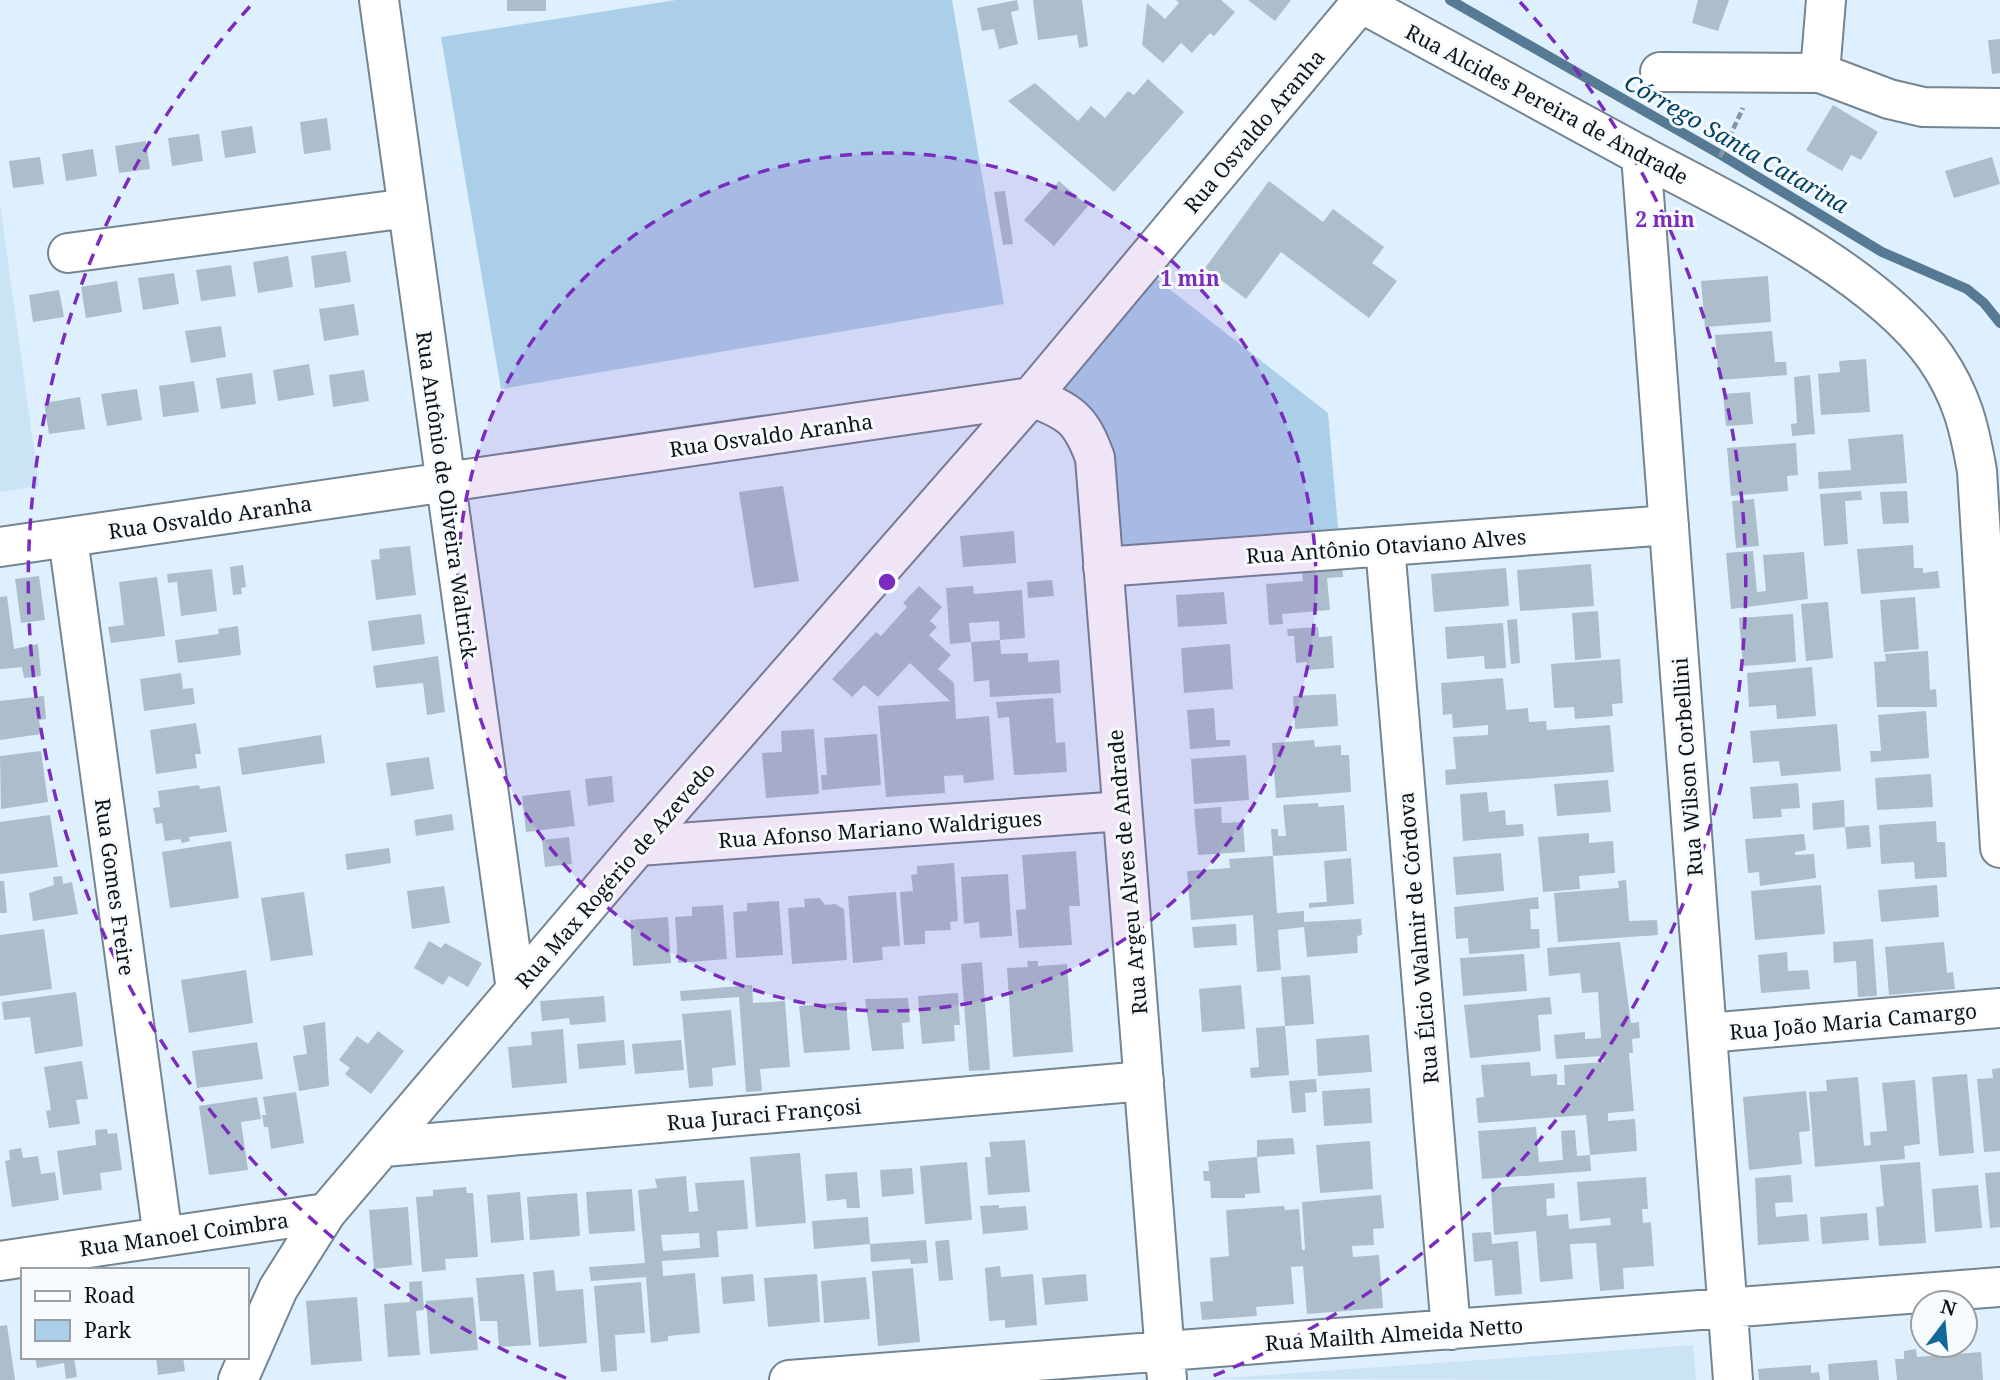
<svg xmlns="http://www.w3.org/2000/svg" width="2000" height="1380" viewBox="0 0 2000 1380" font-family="'Noto Serif',serif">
  <rect width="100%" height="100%" fill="#def0fe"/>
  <path fill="#cae3f5" d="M0,204L39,486L0,492Z
    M1693,1345L1696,1380L1211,1379Z"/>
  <path fill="#accfe9" d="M676,0H952L1004,304L501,389L441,37Z
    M1140,266L1328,413L1340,550L1103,567L1095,458L1031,397Z"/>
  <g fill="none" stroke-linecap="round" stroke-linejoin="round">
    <path stroke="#567a94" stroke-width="10" d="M1450,0L1723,156L1882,252L1967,289L1984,303L2000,323"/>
  </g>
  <path fill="#acbecb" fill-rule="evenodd" d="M507,0H546V11H507Z
    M1017,0L1019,10L1011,12L1018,44L999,49L994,29L982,31L977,8Z
    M1033,0H1082L1088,46L1079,48L1077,35L1038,40Z
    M1176,0H1221L1235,12L1214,36L1210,33L1192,53L1181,43L1163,63L1142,45L1147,3L1165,19L1179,3Z
    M1248,0H1291L1275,21Z
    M1698,0H1729L1718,31L1692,23Z
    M2000,39V73L1992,74L1988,40Z
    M1148,79L1184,112L1114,192L1008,101L1035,83L1078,121L1091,106L1105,118L1128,91L1134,95Z
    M1833,105L1878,132L1861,160L1851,155L1842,171L1806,150Z
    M327,118L331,150L304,154L300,122Z
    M252,126L256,153L225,158L221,131Z
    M199,134L203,161L172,166L168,138Z
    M146,141L150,169L119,173L115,146Z
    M93,149L97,176L66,181L62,154Z
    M40,157L44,184L13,188L9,161Z
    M1992,157L2000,184L1954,198L1945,171Z
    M1059,181L1088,206L1054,246L1024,220Z
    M1269,181L1323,222L1333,209L1384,247L1372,263L1397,281L1369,318L1281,252L1246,299L1205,268Z
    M1005,191L1013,244L1003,245L994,192Z
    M346,251L351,282L315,288L311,256Z
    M288,256L293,287L258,293L253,262Z
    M231,265L236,296L201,301L196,270Z
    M174,273L179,304L143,310L138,278Z
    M1768,276L1771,322L1705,327L1701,281Z
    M117,281L122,312L86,318L81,287Z
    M59,290L64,317L33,322L29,295Z
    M354,304L359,335L324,341L319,309Z
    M221,326L226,357L191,363L185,331Z
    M1772,331L1775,362H1786L1787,375L1719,380L1715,335Z
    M1866,359L1870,412L1821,415L1818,374L1840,372L1839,361Z
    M309,364L314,395L278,401L273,370Z
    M364,370L369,401L333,407L329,375Z
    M252,373L256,404L221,409L216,378Z
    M1810,375L1815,434L1792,436L1791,424L1797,423L1794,377Z
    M194,381L199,412L163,417L159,386Z
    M137,389L142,420L107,426L101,394Z
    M1750,392L1753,424L1726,426L1723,394Z
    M80,397L85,429L49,434L44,403Z
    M1903,434L1907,483L1819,489L1818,472L1851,470L1848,439Z
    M1796,443L1798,475L1787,476L1788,491L1731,496L1727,448Z
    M783,486L799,581L754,588L739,492Z
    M1861,491L1862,500L1845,501L1848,544L1824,546L1820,494Z
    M1907,491L1909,523L1883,524L1880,492Z
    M1754,499L1759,546L1736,548L1732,501Z
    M1014,531L1016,563L963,567L960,536Z
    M1913,545L1914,568H1923V573L1938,571L1940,588L1861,594L1857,549Z
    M410,546L416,595L376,600L371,560L380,559L379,549Z
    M1753,551L1757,592L1766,591L1763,555L1804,552L1808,599L1731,609L1726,553Z
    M1342,558L1343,577L1327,578L1330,610L1282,614L1283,624L1269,625L1266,584L1303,581L1301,560Z
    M1591,564L1594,606L1520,611L1517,570Z
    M243,565L246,587L241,588L242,594L233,595L230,567Z
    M1506,568L1509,606L1434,612L1431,574Z
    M212,569L217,611L181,616L177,582L168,583L167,574Z
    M39,576L45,620L21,623L15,579Z
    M157,577L165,636L111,643L108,627L124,625L119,582Z
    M1052,580L1054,596L1028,598L1027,582Z
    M919,586L942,607L930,621L937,627L929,635L951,655L938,669L954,683L956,719L989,716L994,780L964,783L963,775L944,776L945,793L886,797L878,706L950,701L910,663L878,697L864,685L852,697L832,679L876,632L881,636L907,607L903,603Z
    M973,586L974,594L1022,590L1025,638L1000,640L999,621L969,623L971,642L950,644L946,588Z
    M1224,592L1227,624L1178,627L1176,595Z
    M7,596L14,649L38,644L41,676L24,678L22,667L0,669V597Z
    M1915,597L1919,649L1884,652L1880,600Z
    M1828,602L1833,658L1806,661L1801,604Z
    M1598,611L1601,658L1575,660L1572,613Z
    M421,614L425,644L372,651L368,621Z
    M1793,614L1796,662L1743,666L1739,618Z
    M1517,619L1520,663L1511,664L1507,620Z
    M1503,623L1506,668L1485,669L1484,656L1447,659L1445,627Z
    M238,626L241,655L178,663L175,640L219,634L218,629Z
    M1318,627L1319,637L1332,636L1334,668L1307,670V662L1296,663L1294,636H1288L1287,629Z
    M1000,640L1001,654L1028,653V662L1059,660L1061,693L990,697L989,680L974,682L971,642Z
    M1230,644L1233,689L1184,693L1181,648Z
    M1928,651L1930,690L1936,689L1937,707H1877L1874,662L1886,661L1885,654Z
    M438,656L445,712L427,715L423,683L376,688L373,666Z
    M1620,659L1623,703L1612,704L1613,716L1575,719L1574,707L1554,708L1551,664Z
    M1812,667L1816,716L1777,719L1776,705L1749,707L1747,673Z
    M181,673L183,689L193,688L195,704L144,711L140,679Z
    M1503,678L1506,710L1528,708L1529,722L1546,721L1547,730L1610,725L1614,772L1446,785L1445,770L1456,769L1453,737L1488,735V725L1453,728L1452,714L1443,715L1441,683Z
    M1336,694L1338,726L1295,729L1293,696Z
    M44,696L46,719L39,720L41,734L0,740V701Z
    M1053,698L1056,743L1065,742L1067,772L1014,775L1009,717L998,718L996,702Z
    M1214,708L1216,740H1230V746L1190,749L1187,710Z
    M1926,711L1929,758L1871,762L1870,751H1881L1878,715Z
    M196,723L201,754H195L197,768L156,774L150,730Z
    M1837,724L1841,771L1781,776L1779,761L1753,763L1750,731Z
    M814,729L819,794L766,798L762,753L782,752L781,731Z
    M877,734L881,785L822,790L821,775H827L824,738Z
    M321,735L325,763L242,775L238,748Z
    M1314,740L1315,747L1341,745V755H1349L1351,792L1276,798L1272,743Z
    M41,751L48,802L1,809L0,756Z
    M1246,755L1249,800L1194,804L1191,759Z
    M429,757L434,789L391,796L386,763Z
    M1931,774L1933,807L1877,810L1875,778Z
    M612,776L614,802L588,806L585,779Z
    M1608,780L1611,812L1557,816L1554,784Z
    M1798,783L1800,808L1781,809L1782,817L1753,819L1750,787Z
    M199,785L200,789L220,786L227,832L189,837L190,841L182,843L180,839L165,841L162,823L156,824L153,808L160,807L158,791Z
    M570,790L575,826L526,832L522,796Z
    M1487,792L1489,812L1505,810L1506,825L1523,824L1524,836L1463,841L1460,794Z
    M1844,800L1845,827L1813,830L1812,803Z
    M1318,803L1319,807L1344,805L1347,851L1273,856L1271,829H1278V836H1286L1283,805Z
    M1221,807L1222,823L1243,822L1245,852L1198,855L1194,809Z
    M452,814L454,830L416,836L414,820Z
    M50,815L58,867L0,874V822Z
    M1936,821L1937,842H1945L1947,877L1915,879L1914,862L1881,864L1879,825Z
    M1869,825L1871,847L1847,849L1845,827Z
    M1589,833V843L1613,841L1615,873L1579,876L1580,889L1543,892L1538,837Z
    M1804,834L1806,850L1795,852V855L1814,854L1816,878L1760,886L1759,872L1748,873L1745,839Z
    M569,837L572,864L545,867L542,840Z
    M231,841L239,898L170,908L162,852Z
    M389,848L391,863L347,870L345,854Z
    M1076,851L1080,906H1069L1072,945L1019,948L1016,910L1026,909L1022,855Z
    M1501,853L1504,891L1456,895L1453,857Z
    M1273,856L1277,913L1304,911V922L1361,919L1362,935L1357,936L1358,953L1307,957L1304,927L1278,930L1281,970L1257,972L1253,915L1191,920L1187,871L1230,868L1229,859Z
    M1351,858L1354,904L1309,908V903L1327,902L1324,861Z
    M954,863L958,921L950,922L951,930L925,931V944L904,945L900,892L913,891L911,875L917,874V866Z
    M1008,874L1012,936L980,938L979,922L964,924L961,877Z
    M62,876L63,884L72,882L78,914L33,921L29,893L54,885L53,877Z
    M1626,880L1629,921L1657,920L1658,935L1558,942L1554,893L1619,888L1618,881Z
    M0,881H4L7,913H0Z
    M1821,885L1825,934L1755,940L1751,891Z
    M1937,885L1939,917L1881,922L1878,890Z
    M444,886L450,923L412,929L407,891Z
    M304,892L313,955L271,961L261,898Z
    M896,892L900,946L882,947L883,960L853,963L848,896Z
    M1538,897L1539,909H1530L1531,929H1539L1540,948L1469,954L1468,938L1456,939L1454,907Z
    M820,898L825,905L835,904L844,909L847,960L792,964L788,908L805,907L804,899Z
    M779,901L783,955L736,958L733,912L747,911V903Z
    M723,905L727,959L678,963L675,917L692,916V907Z
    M668,917L671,963L633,966L630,920Z
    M1236,924L1237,945L1194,948L1192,927Z
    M44,929L52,989L0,996V935Z
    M1873,939L1877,996L1858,997L1856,961L1834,963L1833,942Z
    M429,941L441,948L445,943L482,963L468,987L449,976L443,985L414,968Z
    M1620,942L1631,1023L1639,1022L1640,1038L1632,1039L1633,1053H1629L1634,1111L1608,1113V1121L1635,1119L1637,1151L1590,1155L1586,1115L1478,1123L1476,1098L1484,1097L1481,1065L1530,1062L1531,1076L1557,1074V1085H1565L1564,1065L1604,1062L1603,1056L1556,1059L1554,1035L1585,1032V1039L1601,1038L1598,992L1582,993L1580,973L1549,976L1547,948Z
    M1944,942L1947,973L1953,972L1955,989L1889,995L1885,947Z
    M1787,952L1788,971L1808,970L1810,989L1761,993L1758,955Z
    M1524,954L1527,991L1463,996L1460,958Z
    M1027,961H1038V966L1067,964L1073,1052L1013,1057L1007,968L1028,967Z
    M982,962L990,1070L969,1071L961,964Z
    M246,970L253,1023L189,1033L181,980Z
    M1310,975L1314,1024L1285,1026L1281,977Z
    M752,985L753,1003L785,1001L790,1067L760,1069L762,1091L746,1092L739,997L681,1001L680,991Z
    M1241,985L1245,1029L1202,1032L1199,989Z
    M76,992L83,1046L35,1054L30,1017L4,1020L2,1002Z
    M958,993L960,1025H954L955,1041L922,1044L918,996Z
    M604,996L606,1022L570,1025L569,1018L542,1021L540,1001Z
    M1550,997L1552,1014L1538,1015L1541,1051L1470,1058L1464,1005Z
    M908,998L910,1022L902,1023L904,1049L872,1051L865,999Z
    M846,1002L850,1050L804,1053L799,1006Z
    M731,1010L736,1065L712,1068L713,1086L689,1088L682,1014Z
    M325,1022L329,1086L299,1091L293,1056L307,1054L303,1026Z
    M1285,1026L1289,1075L1251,1078L1250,1068L1259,1067L1256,1028Z
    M563,1029L567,1083L512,1088L508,1047L532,1045L531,1032Z
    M378,1031L404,1051L371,1094L345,1074L350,1068L339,1060L357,1036L368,1044Z
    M1369,1035L1372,1072L1318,1076L1316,1039Z
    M624,1040L626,1065L579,1069L577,1044Z
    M681,1040L684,1070L635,1074L632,1044Z
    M257,1042L263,1079L197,1088L192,1051Z
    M82,1061L88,1099L76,1100L80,1124L49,1128L46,1111L51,1110L44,1067Z
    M2000,1068V1151L1984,1152L1977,1079L1993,1078L1992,1069Z
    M1967,1074L1974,1153L1939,1156L1932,1077Z
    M1858,1077L1864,1146L1871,1145L1870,1132L1887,1131L1882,1083L1915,1080L1920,1144L1904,1146L1905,1159L1815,1167L1809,1092L1827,1091L1826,1080Z
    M1316,1079L1317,1092L1305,1093L1306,1112L1292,1113L1289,1081Z
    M1370,1088L1372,1123L1324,1126L1322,1091Z
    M1806,1091L1810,1131L1799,1132L1802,1164L1749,1170L1743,1097Z
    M296,1092L304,1143L271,1149L268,1127H264L262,1115H266L263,1097Z
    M257,1097L261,1119L241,1122L248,1170L209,1175L199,1106Z
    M1536,1127L1539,1162L1563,1160L1561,1131L1575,1130L1577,1156L1590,1155L1591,1171L1482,1179L1478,1131Z
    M107,1129L108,1134L117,1133L122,1170L100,1173L102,1190L63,1195L57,1151L96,1145L95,1130Z
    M1293,1138L1295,1154L1257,1157V1140Z
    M1025,1140L1030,1192L988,1195L985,1157H991L989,1142Z
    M1370,1141L1373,1189L1320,1193L1316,1145Z
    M21,1148L23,1158L38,1156L41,1174L55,1172L59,1200L12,1207L5,1161L10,1160L9,1150Z
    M800,1153L806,1223L756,1227L750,1157Z
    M1257,1157L1260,1193L1245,1194V1198H1211L1210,1181H1204L1203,1171H1209L1208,1161Z
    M967,1162L972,1220L925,1224L920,1166Z
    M1920,1162L1926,1243L1879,1246L1876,1207L1884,1206L1880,1165Z
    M912,1168L914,1194L882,1197L880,1170Z
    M857,1172L860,1208H847L846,1199L827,1201L825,1174Z
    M2000,1172V1227L1990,1228L1985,1173Z
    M1791,1175L1793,1202L1775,1203L1776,1217L1807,1214L1809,1241L1758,1245L1755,1178Z
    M686,1176L689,1212L698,1211L695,1183L744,1180L748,1229L717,1231L719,1257L662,1261L663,1276L695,1273L700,1333L668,1336V1341L651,1343L646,1277L591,1281L589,1267L645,1263L638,1190L657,1188L655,1179ZM699,1233L700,1248L663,1251L661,1235Z
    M1646,1177L1648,1209H1642L1643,1223L1651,1222L1654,1266L1623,1268L1624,1289L1600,1291L1596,1243L1570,1244L1573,1279L1540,1282L1536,1231L1494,1235L1491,1188L1554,1183L1555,1198L1546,1199L1547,1216L1568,1214L1569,1229L1611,1225L1610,1218L1580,1221L1577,1182Z
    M1978,1185L1982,1228L1935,1232L1932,1189Z
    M466,1187L467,1193H473L478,1257L445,1259L446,1270L422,1272L416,1197L433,1196V1190Z
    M632,1189L635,1231L589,1234L586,1192Z
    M520,1192L524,1240L491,1243L487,1195Z
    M577,1193L580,1236L530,1240L527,1197Z
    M1381,1195L1384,1228L1373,1229L1374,1245L1352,1246L1353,1257L1379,1255L1383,1308L1307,1314L1303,1266L1291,1267L1294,1304L1256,1307L1257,1316L1202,1320L1200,1302L1213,1301L1210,1258L1229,1256L1226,1210L1284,1206L1285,1210L1299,1209L1302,1250H1305L1302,1202Z
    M999,1205V1208L1026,1206L1028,1230L983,1234L980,1206Z
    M408,1207L412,1265L374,1269L369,1210Z
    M1867,1213L1869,1240L1822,1244L1820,1217Z
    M868,1217L870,1244L814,1249L812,1221Z
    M1491,1232L1492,1244L1518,1241L1522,1294L1495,1296L1492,1260L1474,1262L1472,1233Z
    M926,1240L928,1263L911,1264L910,1259L871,1262L870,1244Z
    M949,1240L953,1280L939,1281L935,1241Z
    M1000,1266L1001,1277L1033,1274L1037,1325L1005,1328V1320L989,1321L985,1268Z
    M913,1268L920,1342L878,1346L872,1271Z
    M554,1270L556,1291L583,1289L587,1343L539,1347L533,1272Z
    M524,1274L531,1345L499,1347L497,1321H480L476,1278Z
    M753,1274L755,1301L723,1304L721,1277Z
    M817,1274L820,1322L768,1327L764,1278Z
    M1086,1274L1088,1301L1045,1305L1042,1278Z
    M866,1277L870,1319L824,1323L821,1281Z
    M422,1281L424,1310L416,1311L420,1355L388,1357L384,1304L410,1302L409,1282Z
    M641,1282L645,1333L615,1335L617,1371L601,1372L594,1286Z
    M357,1297L362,1361L311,1365L306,1301Z
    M473,1297L478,1350L430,1354L426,1301Z
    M7,1325L15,1380H0V1326Z
    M1916,1349L1917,1357L1981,1352L1983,1380H1897L1895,1359H1904V1351Z
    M35,1357H74L77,1377L66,1379L64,1363L37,1368Z
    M156,1357H183L185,1371L158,1375Z
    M1877,1360L1879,1380H1829L1828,1364Z
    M1811,1365V1373L1819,1372L1820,1380H1759L1758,1369Z"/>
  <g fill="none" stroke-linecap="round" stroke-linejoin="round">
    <g stroke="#748491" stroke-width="42">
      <path id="minor" d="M379,0L516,990
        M1361,3C1454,53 1547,104 1640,155C1731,203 1877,273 1936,358C1962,396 1969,426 1977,471L2000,848
        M1660,72L1820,73L1889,99L1923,107L2000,108
        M1820,73L1826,0
        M1641,155L1733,1380
        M68,253L408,208
        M68,538L163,1237
        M1385,546L1451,1330
        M0,547L1031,397C1070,411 1081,419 1095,458L1167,1380
        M1103,567L1669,525
        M638,846L1122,811
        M1707,1033L2000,1008
        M384,1147L1144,1081
        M0,1261L326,1213
        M238,1380L278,1289L326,1213L638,846L1031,397L1363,0
        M789,1380L2000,1287"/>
    </g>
    <path stroke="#87959f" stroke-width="4.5" stroke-dasharray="7 3.5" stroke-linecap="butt" d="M1720,157L1743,108"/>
    <use href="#minor" stroke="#fff" stroke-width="38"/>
  </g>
  <circle cx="887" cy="582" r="429" fill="#7b2cbf" fill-opacity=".12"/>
  <g fill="none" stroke="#7b2cbf" stroke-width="3.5" stroke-dasharray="12 9">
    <circle cx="887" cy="582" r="429"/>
    <path d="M566 1378A858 858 0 0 1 254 2M1520 2A858 858 0 0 1 1208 1378"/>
  </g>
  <g text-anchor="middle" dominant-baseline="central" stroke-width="6" stroke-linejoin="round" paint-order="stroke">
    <g font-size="21" fill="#0d1418" stroke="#f7fbfe">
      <text transform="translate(1547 104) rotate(28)">Rua Alcides Pereira de Andrade</text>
      <text transform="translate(1254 131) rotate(-50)">Rua Osvaldo Aranha</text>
      <text transform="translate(771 435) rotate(-8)">Rua Osvaldo Aranha</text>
      <text transform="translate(447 495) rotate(82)">Rua Antônio de Oliveira Waltrick</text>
      <text transform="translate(210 517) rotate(-8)">Rua Osvaldo Aranha</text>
      <text transform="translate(1386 546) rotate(-4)">Rua Antônio Otaviano Alves</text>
      <text transform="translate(1687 767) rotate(-94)">Rua Wilson Corbellini</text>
      <text transform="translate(880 829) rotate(-4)">Rua Afonso Mariano Waldrigues</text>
      <text transform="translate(1127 872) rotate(-95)">Rua Argeu Alves de Andrade</text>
      <text transform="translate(615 875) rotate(-49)">Rua Max Rogério de Azevedo</text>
      <text transform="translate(115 887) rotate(82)">Rua Gomes Freire</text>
      <text transform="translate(1418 938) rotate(-95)">Rua Élcio Walmir de Córdova</text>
      <text transform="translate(1853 1021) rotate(-5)">Rua João Maria Camargo</text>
      <text transform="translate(764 1114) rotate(-5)">Rua Juraci Françosi</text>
      <text transform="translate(184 1234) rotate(-8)">Rua Manoel Coimbra</text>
      <text transform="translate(1394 1334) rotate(-4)">Rua Mailth Almeida Netto</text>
    </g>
    <g font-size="23" font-style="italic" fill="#014264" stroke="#f7fbfe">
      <text transform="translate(1737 143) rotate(30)">Córrego Santa Catarina</text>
    </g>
  </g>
  <circle cx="887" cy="582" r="10" fill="#7b2cbf" stroke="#f7fbfe" stroke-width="3.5"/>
  <g font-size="21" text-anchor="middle" font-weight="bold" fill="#7b2cbf" stroke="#f7fbfe" stroke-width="6" stroke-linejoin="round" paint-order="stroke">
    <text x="1665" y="227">2 min</text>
    <text x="1190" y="286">1 min</text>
  </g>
  <rect x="21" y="1268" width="228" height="91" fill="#f7fbfe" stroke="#999fa2" stroke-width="2"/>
  <rect x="35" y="1291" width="35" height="10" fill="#ffffff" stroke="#999fa2" stroke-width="2"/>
  <text x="84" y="1303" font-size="21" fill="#0d1418">Road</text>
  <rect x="35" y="1320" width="35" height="21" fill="#accfe9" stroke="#999fa2" stroke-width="2"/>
  <text x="84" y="1338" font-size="21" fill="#0d1418">Park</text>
  <g transform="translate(1944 1324) rotate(16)"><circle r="33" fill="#f7fbfe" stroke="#999fa2" stroke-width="2"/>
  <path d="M0-5L12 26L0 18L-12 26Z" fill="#126899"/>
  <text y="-10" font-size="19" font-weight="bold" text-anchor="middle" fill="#0d1418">N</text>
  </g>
</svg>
